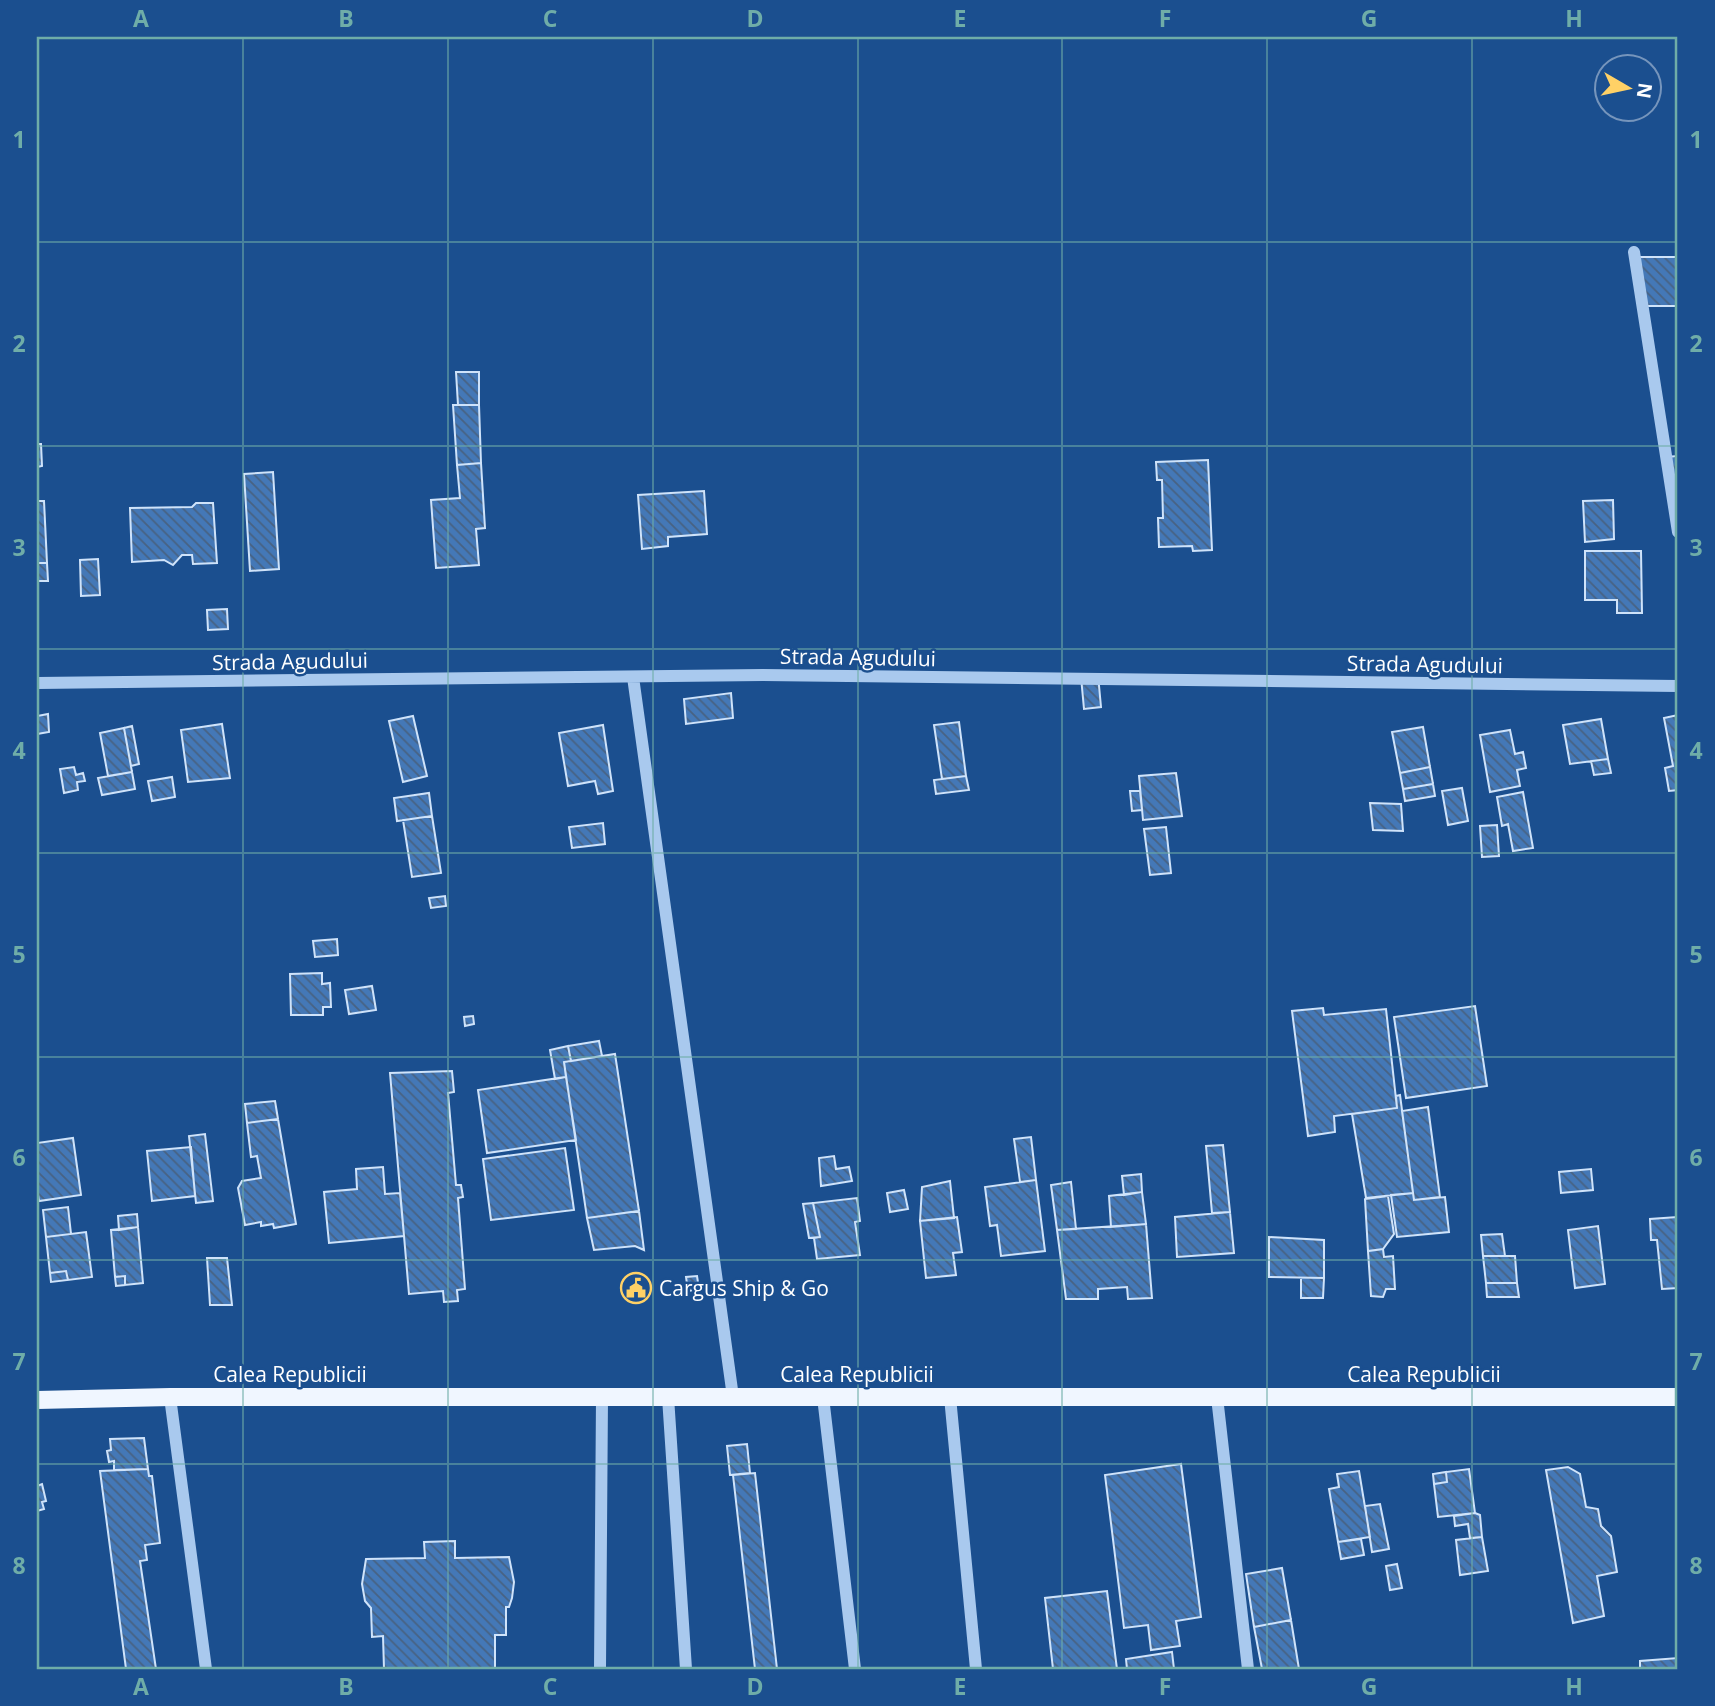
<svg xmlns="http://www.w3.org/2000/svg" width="1715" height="1706" viewBox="0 0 1715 1706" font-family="'Open Sans',sans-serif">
  <defs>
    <pattern id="building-back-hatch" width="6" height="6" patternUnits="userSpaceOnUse" patternTransform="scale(1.75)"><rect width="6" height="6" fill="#4478b7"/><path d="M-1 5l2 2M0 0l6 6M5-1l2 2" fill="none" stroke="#486282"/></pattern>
  </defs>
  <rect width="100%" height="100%" fill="#1b4f8f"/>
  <path fill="url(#building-back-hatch)" stroke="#cfe3fa" stroke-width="2" d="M1637,257H1678V306H1638Z
    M456,372H479V405H458Z
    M453,405H479L481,463L457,465Z
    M37,444H41L42,466L37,467Z
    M1678,456V478H1667L1665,457Z
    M1208,460L1212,550L1193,551L1192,546L1159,547L1158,518H1163L1162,480H1157L1156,462Z
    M481,463L485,528L476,529L479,565L436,568L431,500L460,498L457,465Z
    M273,472L279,569L250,571L244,474Z
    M704,491L707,534L668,537V546L642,549L638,495Z
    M1613,500L1614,539L1585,542L1583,501Z
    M37,501H44L47,563H37Z
    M196,503H213L217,563L193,564L192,555H182L173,565L164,560L132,562L130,508L192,507Z
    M1585,551H1641L1642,613H1617V600H1585Z
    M98,559L100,595L81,596L80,560Z
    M37,563H47L48,581H37Z
    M227,609L228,629L208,630L207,610Z
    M1098,675L1101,707L1084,709L1081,677Z
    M731,693L733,718L686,724L684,699Z
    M48,714L49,732L37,734V716Z
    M1678,715V790L1669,791L1665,768L1673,766L1664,718Z
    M413,716L427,776L403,782L389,721Z
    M1601,719L1608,759L1570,764L1563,725Z
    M959,722L966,776L942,779L934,725Z
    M222,724L230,778L188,782L181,730Z
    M603,725L613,791L598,794L595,781L568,786L559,733Z
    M132,726L139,764L131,766L124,728Z
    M1423,727L1430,767L1400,773L1392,732Z
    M124,728L132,772L108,776L100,733Z
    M1510,730L1515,754L1523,752L1526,768L1517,770L1520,786L1490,792L1480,735Z
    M1608,759L1611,773L1594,775L1591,761Z
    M74,767L76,775L83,773L85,781L77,782L78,790L64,793L60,769Z
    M1430,767L1433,784L1403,789L1400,773Z
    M132,772L135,789L102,795L98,778Z
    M1176,773L1182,816L1143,820L1139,776Z
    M966,776L969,790L936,794L934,780Z
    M172,777L175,797L152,801L148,781Z
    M1433,784L1435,796L1405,801L1403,789Z
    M1462,788L1468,821L1448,825L1442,791Z
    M1130,791H1140L1142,810L1132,811Z
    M1523,792L1533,848L1513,851L1508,824L1502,826L1497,797Z
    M429,793L432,816L397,821L394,798Z
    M1370,803L1401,804L1403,831L1373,830Z
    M432,816L441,873L412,877L403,820Z
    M603,823L605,844L572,848L569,827Z
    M1497,825L1499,856L1482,857L1480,826Z
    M1166,827L1171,873L1150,875L1144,829Z
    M445,896L446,906L431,908L429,898Z
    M337,939L338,955L315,957L313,941Z
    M322,973V984L330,983L331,1007H323V1015H291L290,974Z
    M372,986L376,1010L349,1014L345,990Z
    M1475,1006L1487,1086L1406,1098L1394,1017Z
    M1323,1008L1324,1015L1386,1009L1397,1108L1334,1116L1335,1132L1308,1136L1292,1011Z
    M473,1016L474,1024L465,1026L464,1017Z
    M599,1041L602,1056L571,1061L568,1046Z
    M568,1046L571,1061L564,1062L566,1077L555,1079L550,1050Z
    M615,1054L639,1211L587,1218L564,1062Z
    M452,1071L454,1092L448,1093L456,1185H461L463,1197L458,1198L465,1289L457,1290L458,1301L444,1302L443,1291L409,1294L390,1073Z
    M566,1077L576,1140L487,1153L478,1090Z
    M1400,1095L1413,1193L1366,1198L1352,1114L1397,1108L1396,1096Z
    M275,1101L278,1119L247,1123L245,1104Z
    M1428,1107L1440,1197L1414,1200L1402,1111Z
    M278,1119L296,1224L274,1228L273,1224L261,1226V1222L245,1225L238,1188L242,1181L261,1178L257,1156L251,1157L247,1123Z
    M205,1134L213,1201L196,1203L189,1136Z
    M1031,1137L1036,1180L1020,1182L1014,1139Z
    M73,1138L81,1195L39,1201L37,1189V1143Z
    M1223,1145L1230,1212L1212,1213L1206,1146Z
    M191,1147L195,1196L152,1201L147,1151Z
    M565,1148L574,1210L491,1220L483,1159Z
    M834,1156L836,1169L849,1167L852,1181L821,1186L819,1158Z
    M383,1167L385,1194L400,1193L404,1236L329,1243L324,1192L357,1189L356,1169Z
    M1591,1169L1593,1190L1561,1193L1559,1172Z
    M1141,1174L1142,1192L1124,1195L1122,1176Z
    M1036,1180L1045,1251L1001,1256L997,1225L990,1226L985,1187Z
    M950,1181L954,1218L920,1221L922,1187Z
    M1071,1182L1076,1229L1057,1230L1051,1185Z
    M904,1190L908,1209L890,1212L887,1193Z
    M1142,1192L1146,1224L1111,1227L1109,1196Z
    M1413,1193L1414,1200L1445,1197L1449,1232L1397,1237L1391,1195Z
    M1388,1196L1394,1234L1383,1249L1368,1251L1365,1199Z
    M857,1198L860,1221L855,1222L860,1255L817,1259L814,1238L820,1237L813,1203Z
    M813,1203L820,1237L809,1238L803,1204Z
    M68,1207L71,1234L46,1237L43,1210Z
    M639,1211L644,1250L635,1246L594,1250L587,1218Z
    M1230,1212L1234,1253L1177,1257L1175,1217Z
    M137,1214L138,1227L119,1230L118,1216Z
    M957,1217L962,1252L953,1253L956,1275L926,1278L920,1221Z
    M1677,1217L1678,1288L1662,1289L1657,1240H1651L1650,1219Z
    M1146,1224L1152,1298L1128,1299L1127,1287L1098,1289V1299H1066L1057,1230Z
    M1598,1226L1605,1284L1575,1288L1568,1230Z
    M138,1227L143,1283L125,1285V1276L115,1277L111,1230Z
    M86,1232L92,1277L68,1280L66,1271L50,1273L46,1237Z
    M1502,1234L1505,1256H1483L1481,1235Z
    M1269,1237L1324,1240V1278L1269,1277Z
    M1383,1249L1384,1257L1393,1256L1395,1289H1386L1383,1297L1371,1296L1368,1251Z
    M1483,1256H1515L1517,1283H1486Z
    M207,1258H227L232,1305H210Z
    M66,1271L68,1280L51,1282L50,1273Z
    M125,1276V1285L116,1286L115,1277Z
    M697,1276L699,1289L688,1291L686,1277Z
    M1301,1278H1324L1323,1298H1301Z
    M1486,1283H1517L1519,1297H1487Z
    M144,1438L148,1469L114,1470V1461L109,1462L107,1451L111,1450L110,1439Z
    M747,1444L750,1473L730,1475L727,1446Z
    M1181,1464L1201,1617L1176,1621L1180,1646L1151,1650L1148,1625L1124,1628L1105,1475Z
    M1568,1467L1580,1474L1586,1507L1598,1509L1601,1526L1611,1536L1617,1572L1597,1576L1604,1616L1573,1623L1546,1470Z
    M148,1469L149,1476H152L160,1543L145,1545L147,1560L140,1561L156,1669H126L100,1471Z
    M1469,1469L1475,1513L1438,1517L1434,1484L1447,1482L1446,1472Z
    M1359,1471L1370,1537L1338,1542L1329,1489L1339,1487L1337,1474Z
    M1446,1472L1447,1482L1434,1484L1433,1474Z
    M755,1473L777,1669H755L733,1475Z
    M42,1484L46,1501L42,1502L44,1509L37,1511V1486Z
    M1380,1504L1389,1549L1372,1552L1365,1506Z
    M1475,1513L1480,1515L1482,1537L1470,1538L1468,1524L1455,1526L1454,1516Z
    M1482,1537L1488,1571L1460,1575L1456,1540Z
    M1361,1539L1364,1555L1341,1559L1338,1542Z
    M455,1541V1558L509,1557L514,1582L512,1598L509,1607H506V1635H495V1669H384L383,1636L372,1637L371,1608L365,1601L362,1584L366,1559L425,1558L424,1542Z
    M1397,1564L1402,1588L1390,1590L1386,1566Z
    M1282,1568L1291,1620L1254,1627L1246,1574Z
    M1107,1591L1117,1669H1053L1045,1598Z
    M1291,1620L1299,1669H1262L1254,1627Z
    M1172,1652L1174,1669H1127L1126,1659Z
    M1678,1658V1669H1640V1661Z"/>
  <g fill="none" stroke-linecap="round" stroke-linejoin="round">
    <path stroke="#a9c9ee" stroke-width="12" d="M1634,252L1678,532
      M633,677L733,1397
      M37,683L763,675L1678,686
      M170,1397L206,1669
      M668,1397L686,1669
      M823,1397L855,1669
      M950,1397L976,1669
      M1217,1397L1248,1669
      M600,1669L602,1397"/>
    <path stroke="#f0f6ff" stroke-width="18" d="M37,1400L170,1397H1678"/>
  </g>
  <path fill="none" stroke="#6fada8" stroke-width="2" stroke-opacity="0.55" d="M243,37V1669M448,37V1669M653,37V1669M858,37V1669M1062,37V1669M1267,37V1669M1472,37V1669M37,242H1678M37,446H1678M37,649H1678M37,853H1678M37,1057H1678M37,1260H1678M37,1464H1678"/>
  <defs>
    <g id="civic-ring" transform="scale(1.575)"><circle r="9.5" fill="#1b4f8f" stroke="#ffd166" stroke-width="1.5"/><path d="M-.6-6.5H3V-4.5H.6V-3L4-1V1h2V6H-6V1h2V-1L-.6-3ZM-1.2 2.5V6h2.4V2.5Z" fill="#ffd166"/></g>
  </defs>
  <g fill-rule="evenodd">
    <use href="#civic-ring" x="636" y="1288"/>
  </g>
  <g text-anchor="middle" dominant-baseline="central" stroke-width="5" stroke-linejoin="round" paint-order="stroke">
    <g font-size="21" fill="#fff" stroke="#1b4f8f">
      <text transform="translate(858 657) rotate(1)">Strada Agudului</text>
      <text transform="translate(290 661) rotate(-1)">Strada Agudului</text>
      <text transform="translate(1425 664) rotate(1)">Strada Agudului</text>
      <text x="290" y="1374">Calea Republicii</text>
      <text x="857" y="1374">Calea Republicii</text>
      <text x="1424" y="1374">Calea Republicii</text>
    </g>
    <g font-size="21" fill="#fff" stroke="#1b4f8f" text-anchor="start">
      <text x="659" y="1288">Cargus Ship &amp; Go</text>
    </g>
  </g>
  <rect width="1715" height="1706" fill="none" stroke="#1b4f8f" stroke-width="77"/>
  <g transform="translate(1628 88) rotate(99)"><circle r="33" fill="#1b4f8f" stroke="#7695bc" stroke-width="2"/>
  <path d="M0-5L12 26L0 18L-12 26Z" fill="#ffd166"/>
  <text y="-10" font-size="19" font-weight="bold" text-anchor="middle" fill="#ffffff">N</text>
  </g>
  <rect x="38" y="38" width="1638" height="1630" fill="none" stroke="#6fada8" stroke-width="2.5"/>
  <g font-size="23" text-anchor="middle" font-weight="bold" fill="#6fada8">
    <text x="141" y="27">A</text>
    <text x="346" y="27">B</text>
    <text x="550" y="27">C</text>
    <text x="755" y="27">D</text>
    <text x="960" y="27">E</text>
    <text x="1165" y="27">F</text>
    <text x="1369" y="27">G</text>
    <text x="1574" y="27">H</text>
    <text x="19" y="148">1</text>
    <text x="1696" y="148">1</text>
    <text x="19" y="352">2</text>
    <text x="1696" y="352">2</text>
    <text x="19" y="556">3</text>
    <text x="1696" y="556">3</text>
    <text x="19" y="759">4</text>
    <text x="1696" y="759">4</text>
    <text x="19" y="963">5</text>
    <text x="1696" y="963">5</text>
    <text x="19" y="1166">6</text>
    <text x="1696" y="1166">6</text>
    <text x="19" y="1370">7</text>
    <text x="1696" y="1370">7</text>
    <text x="19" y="1574">8</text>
    <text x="1696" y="1574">8</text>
    <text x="141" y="1695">A</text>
    <text x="346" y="1695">B</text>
    <text x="550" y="1695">C</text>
    <text x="755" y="1695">D</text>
    <text x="960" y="1695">E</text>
    <text x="1165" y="1695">F</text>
    <text x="1369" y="1695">G</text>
    <text x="1574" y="1695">H</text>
  </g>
</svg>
